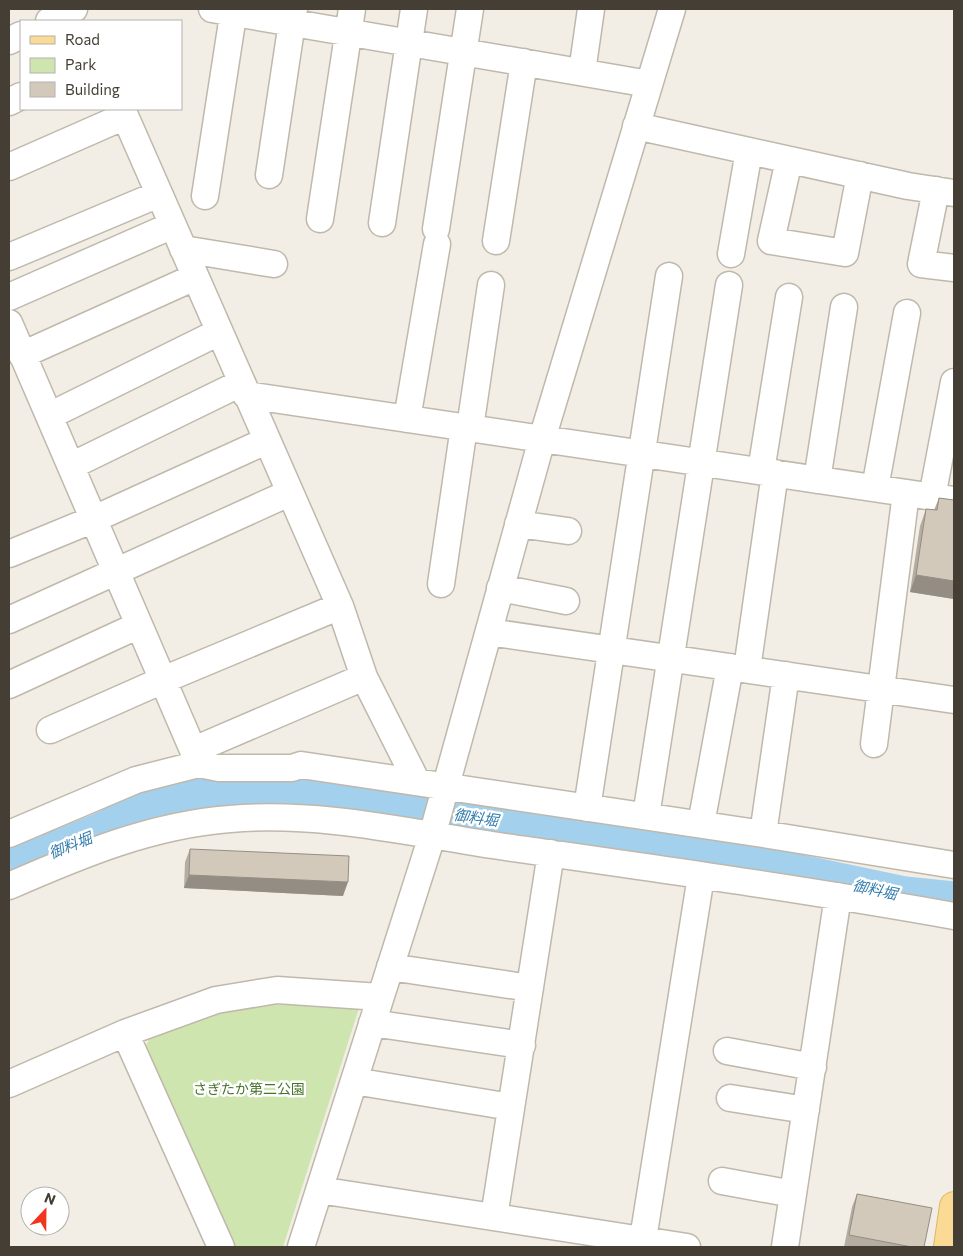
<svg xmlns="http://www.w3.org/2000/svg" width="963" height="1256" viewBox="0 0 963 1256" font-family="Commissioner,'Noto Sans JP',sans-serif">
  <rect width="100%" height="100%" fill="#f2eee5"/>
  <path fill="#cee5af" d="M266,1005H360L283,1247H232L145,1048L151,1035L206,1012Z"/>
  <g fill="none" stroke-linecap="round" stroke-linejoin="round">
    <path stroke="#a3d1ed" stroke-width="39" d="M9,869L101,832L160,803L215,787L483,817L734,860L905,896L954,901"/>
    <g stroke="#c0b8ab" stroke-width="29">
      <path id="minor" d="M212,9L649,84
        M49,21L74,9
        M9,41L21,35
        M582,72L591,9
        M9,102L21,96
        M122,109L340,606L364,677L417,782
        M636,126L908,186L954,193
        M789,160L771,241L845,253L860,175
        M9,167L125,116
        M269,175L294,9
        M936,190L921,264L954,268
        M205,196L234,9
        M320,219L352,9
        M382,223L414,9
        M436,229L470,9
        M496,241L524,62
        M183,249L274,264
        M731,254L749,151
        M9,257L159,194
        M9,297L173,225
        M9,323L199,764
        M22,355L195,277
        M246,395L954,500
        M49,416L219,332
        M407,419L437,244
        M470,428L491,285
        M71,466L241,383
        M761,471L789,297
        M817,480L844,307
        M875,488L907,313
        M932,497L954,382
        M518,524L568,531
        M9,554L94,519L266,441
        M441,584L464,427
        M500,588L566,601
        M9,620L289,493
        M489,632L954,700
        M747,669L775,473
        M9,685L139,625
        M50,730L163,680L340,606
        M874,744L906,493
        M194,750L364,677
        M587,808L669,276
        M646,816L729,285
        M701,824L730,667
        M9,834L136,780L199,764L219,768H292L301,765L763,834L954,865
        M763,834L786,675
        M9,886C80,855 151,825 230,819C320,811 411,833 499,846C651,868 803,889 954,916
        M390,967L530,988
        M372,1023L522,1045
        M125,1033L221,1247
        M727,1051L813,1067
        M354,1081L511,1107
        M9,1084L125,1033L216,1000L277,990L380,997
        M730,1098L806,1110
        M722,1181L793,1194
        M319,1190L687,1247
        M494,1217L551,853
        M643,1239L701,876
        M301,1247L432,836L542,439L672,9
        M785,1247L838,896"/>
    </g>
    <g stroke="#dfb766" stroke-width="30">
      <path id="major" d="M948,1247L954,1206"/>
    </g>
    <use href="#minor" stroke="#fff" stroke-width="26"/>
    <use href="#major" stroke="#fada95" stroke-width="28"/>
  </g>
  <path fill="#b5ada1" d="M939,498L954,500V599L910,592L920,526L926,509L934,510Z
    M190,849L343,896L184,888L185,862Z
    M857,1194L924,1247H844L852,1207Z"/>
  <path fill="#948d83" d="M916,575L954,581V599L910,592Z
    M189,875L348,882L343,896L184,888Z"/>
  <path fill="#d3c9bb" stroke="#948d83" d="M939,498L954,500V581L916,575L926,509L937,510Z
    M190,849L349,856L348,882L189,875Z
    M857,1194L932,1208L924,1247H912L849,1235Z"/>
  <g text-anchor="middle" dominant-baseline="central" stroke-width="5" stroke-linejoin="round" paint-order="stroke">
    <g font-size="14" fill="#48732b" stroke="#fff">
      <text x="249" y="1088">さぎたか第二公園</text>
    </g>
    <g font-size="15" font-style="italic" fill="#327cac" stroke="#fff">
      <text transform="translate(476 817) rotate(8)">御料堀</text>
      <text transform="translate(70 845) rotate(-22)">御料堀</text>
      <text transform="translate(875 889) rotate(12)">御料堀</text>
    </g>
  </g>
  <rect width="963" height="1256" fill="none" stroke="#443e35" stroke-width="20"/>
  <rect x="20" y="20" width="162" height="90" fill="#ffffff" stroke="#b4b2ae"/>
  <rect x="30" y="36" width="25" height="8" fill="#fada95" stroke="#b4b2ae"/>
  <text x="65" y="45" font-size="15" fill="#443e35">Road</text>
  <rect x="30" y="58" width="25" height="15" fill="#cee5af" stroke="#b4b2ae"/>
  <text x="65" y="70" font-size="15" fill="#443e35">Park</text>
  <rect x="30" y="82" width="25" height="15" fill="#d3c9bb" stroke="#b4b2ae"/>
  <text x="65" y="95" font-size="15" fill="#443e35">Building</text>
  <g transform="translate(45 1211) rotate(22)"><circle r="24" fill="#ffffff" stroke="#b4b2ae"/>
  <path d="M0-4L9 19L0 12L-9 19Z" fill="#f2351c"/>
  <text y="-8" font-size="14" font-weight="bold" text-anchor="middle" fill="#443e35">N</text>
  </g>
</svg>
